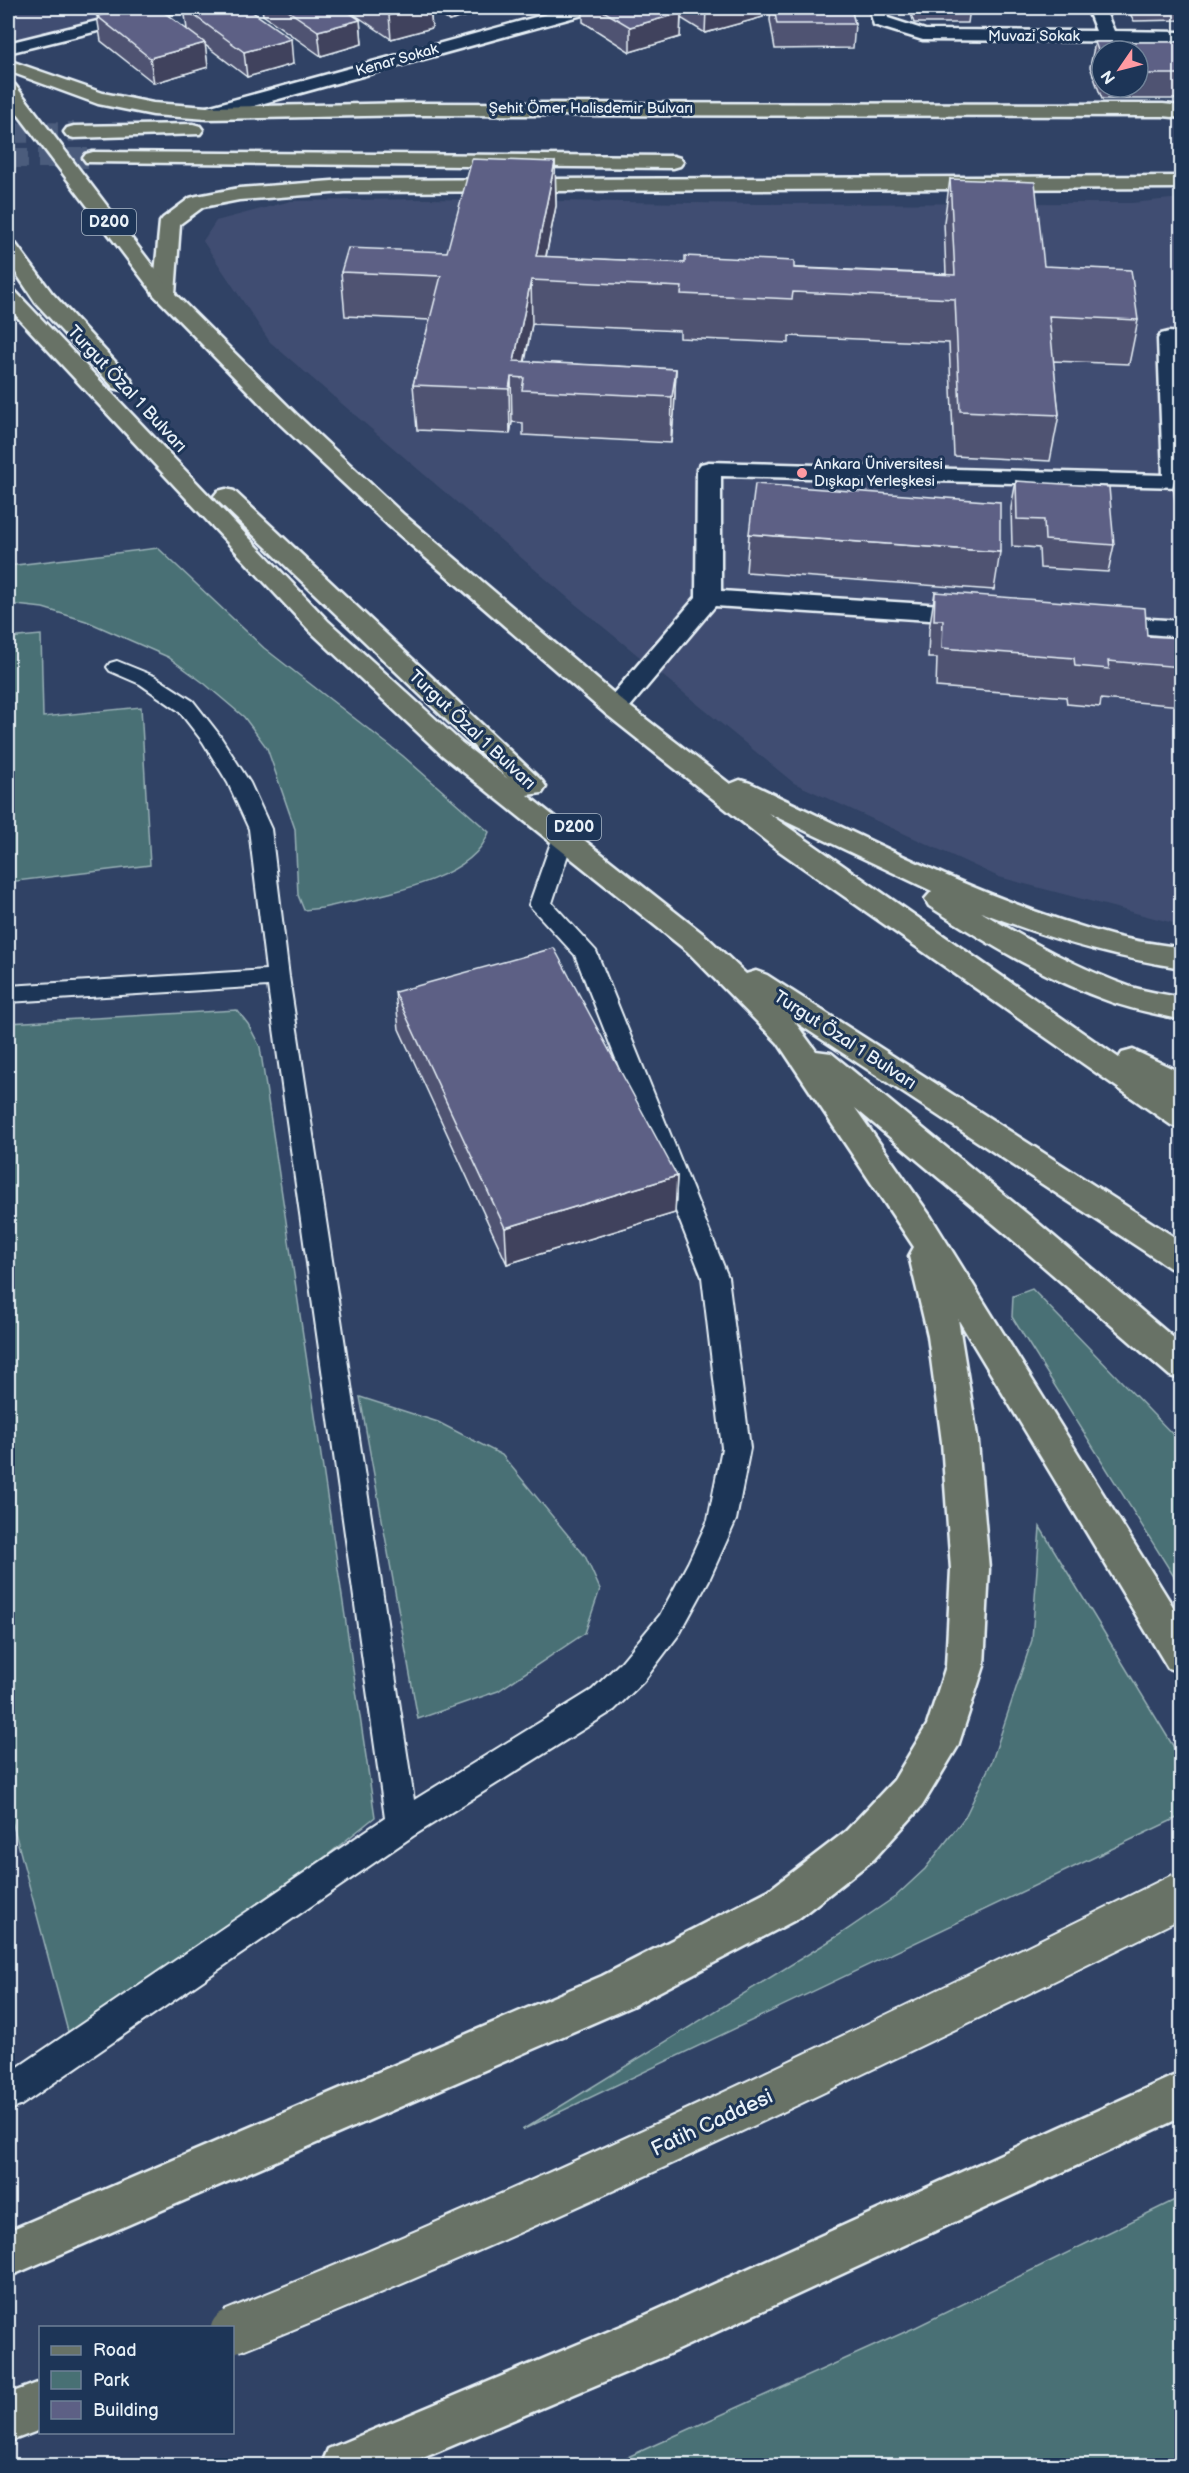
<svg xmlns="http://www.w3.org/2000/svg" width="1189" height="2473" viewBox="0 0 1189 2473" font-family="'Balsamiq Sans',sans-serif">
  <rect width="100%" height="100%" fill="#304265"/>
  <filter id="ink" filterUnits="userSpaceOnUse"><feTurbulence type="fractalNoise" baseFrequency=".0167" numOctaves="2"/><feDisplacementMap in="SourceGraphic" scale="12" xChannelSelector="R" yChannelSelector="G"/><feConvolveMatrix kernelMatrix="1 2 1 2 8 2 1 2 1" color-interpolation-filters="sRGB"/></filter>
  <g filter="url(#ink)">
    <path fill="#414e72" d="M8,8H186L28,49L8,26Z
      M1181,198V925L999,877L794,783L574,603L270,342L203,241L216,221L291,201L425,199L759,204L1132,203Z"/>
    <path fill="#487074" stroke="#98b0b6" stroke-width="1.5" d="M158,548L264,648L403,756L489,832C471,884 371,896 322,908L304,910L298,895L295,829L267,748L244,717L205,684L168,657L86,621L43,608L8,604V566Z
      M41,635L43,717L141,707L150,865L8,882V638Z
      M237,1010L248,1024L260,1047L375,1817L75,2058L8,1806V1023Z
      M1032,1289L1181,1443V1588L1012,1317L1013,1296Z
      M360,1397L438,1422L502,1455L585,1556L600,1589L585,1633L498,1691L418,1719Z
      M1040,1527L1181,1759V1816L522,2130L836,1937L895,1897L925,1869L965,1817L992,1761L1032,1640Z
      M1181,2197V2465H610L916,2327Z"/>
    <g fill="none" stroke-linecap="round" stroke-linejoin="round">
      <path stroke="#4c5c7b" stroke-width="20" stroke-dasharray="20 10" stroke-linecap="butt" d="M8,133L74,132
        M8,158H93"/>
      <g stroke="#e8f1f8" stroke-width="4">
        <path id="lane" d="M117,661L154,676L193,701L218,733L250,783L271,829L289,977L414,1800L592,1690L621,1662L660,1615L688,1563L708,1520L722,1448L702,1277L575,955L529,905L555,831L563,829L571,831L574,836L552,903L596,951L728,1277L750,1448L736,1520L709,1580L680,1633L643,1682L614,1710L413,1836L20,2106L8,2111V2074L385,1818L268,986L8,1002V986L266,970L249,829L228,783L203,742L179,711L140,684L110,671L107,667L110,663Z"/>
      </g>
      <g stroke="#e8f1f8" stroke-width="5">
        <path id="street" d="M150,8H178L175,12L8,53V43Z
          M569,8H596L593,12L214,117H200L198,113L200,109Z
          M869,8H885L888,18L925,30L1096,31L1087,8H1104L1114,31L1182,32V42L923,40L874,25Z
          M1169,332L1182,333V487L721,476V591L975,607L984,610L988,615L984,620L975,623L715,606L624,714L615,716L606,714L602,708L606,702L696,597L697,469L701,464L709,462L1163,475L1158,339L1161,334Z
          M1102,616L1182,621V637L1093,629L1089,624L1093,619Z"/>
      </g>
      <g stroke="#e8f1f8" stroke-width="5">
        <path id="primary" d="M8,60L103,93L153,103L207,107L416,103L1163,104L1182,106V118L1163,116L416,115L207,119L153,115L98,104L8,71Z
          M193,124L200,126L203,130L200,134L74,138L67,136L64,132L67,128L74,126Z
          M93,152L673,156L680,158L683,162L680,166L673,168L86,162L83,158L86,154Z
          M1182,176V188L345,192L239,200L203,207L180,224L175,294L171,298L164,300L157,298L153,294L160,222L163,218L190,198L197,196L239,188L345,180Z
          M1182,2072V2117L660,2358L404,2466H321L328,2449L626,2324Z
          M40,2382V2430L8,2442V2394Z"/>
      </g>
      <g stroke="#e8f1f8" stroke-width="5">
        <path id="highway" d="M8,83L15,85L171,290L296,414L404,515L624,702L730,784L740,780L750,783C868,839 987,902 1114,936C1136,942 1159,944 1182,948V968C1111,957 1047,938 981,912C1029,941 1079,969 1131,987C1148,992 1165,994 1182,998V1020C1158,1014 1134,1010 1111,1002C1046,979 986,943 929,906L925,899L932,891L768,813L1119,1058L1122,1053L1133,1050L1182,1073V1098L1176,1097L1182,1101V1129L1171,1125L775,848L606,714L388,525L280,424L157,298L8,101Z
          M8,241L15,243L52,293L130,378L133,383L130,388L122,390L114,388L36,303L8,261Z
          M8,289L15,291L328,621L462,743L508,779L218,501L214,496L218,491L226,489L234,491L542,781L546,787L542,793L527,795L707,937L746,974L756,971L767,975L1182,1242V1272L1170,1268L794,1021L816,1051L831,1053L1031,1217L1182,1345V1380L1170,1376L1007,1235L855,1108L931,1217L1182,1621V1673L1168,1668L958,1319L978,1442L989,1569L984,1666L958,1746L922,1806L874,1859L799,1918L632,2006L8,2277V2231L602,1976L769,1890L846,1831L894,1780L927,1725L946,1666L951,1569L942,1442L928,1336L909,1256L914,1247L778,1043L687,951L442,755L310,631L8,307Z"/>
      </g>
      <use href="#lane" fill="#1d3557" fill-rule="evenodd"/>
      <use href="#street" fill="#1d3557" fill-rule="evenodd"/>
      <use href="#primary" fill="#687266" fill-rule="evenodd"/>
      <use href="#highway" fill="#687266" fill-rule="evenodd"/>
      <g stroke="#e8f1f8" stroke-width="47" stroke-linecap="butt">
        <path id="primary-bridge" d="M232,2331C556,2201 869,2049 1182,1894"/>
      </g>
      <use href="#primary-bridge" stroke="#687266" stroke-width="43"/>
    </g>
    <path fill="#505372" stroke="#e8f1f8" stroke-width="1.5" fill-rule="evenodd" d="M184,8L293,64L247,77L205,45L208,67L154,83L101,41L97,16L187,29Z
      M262,8H342L360,20L362,44L321,56L263,15Z
      M345,8H496L449,21L430,8L432,28L391,39Z
      M583,8H763V17L705,33L681,18L680,37L630,52L583,22Z
      M771,8H851L855,24L853,48L775,49L770,20Z
      M909,8H970L968,23H914Z
      M1127,8H1182V20L1134,21Z
      M1095,42H1182V99H1102L1090,67ZM1102,51H1138V87H1102Z
      M555,162L556,206L546,257L946,274L944,222L950,179L1044,266L1138,320L1129,364L1053,361L1059,415L1050,461L954,456L949,343L789,336V343L680,338V331L532,324L525,362L676,369L674,414L671,443L523,435V423L512,422L510,434L417,430L413,385L430,320L345,316L341,272L447,252Z
      M1182,453V544L1173,487Z
      M1016,481L1114,545L1108,572L1040,568L1039,548L1012,546L1011,508Z
      M749,534L1000,552L994,590L746,572Z
      M935,592L1147,636L1182,638V706L1101,699L1100,707L1067,704L1066,697L936,687L937,658H928L929,630Z
      M395,992L677,1176L675,1213L507,1264L399,1029Z"/>
    <path fill="#41435d" stroke="#e8f1f8" stroke-width="1.5" d="M415,8H430L432,28L391,39L389,15Z
      M448,8H496L449,21Z
      M710,8H763V17L705,33L706,9Z
      M681,13L680,37L630,52V27Z
      M360,20L362,44L321,56L318,31Z
      M291,39L293,64L247,77L244,52Z
      M205,43L208,67L154,83L150,58Z
      M555,162L556,206L541,280L536,256Z
      M531,280L532,324L521,378L514,361Z
      M676,369L674,414L671,443L672,397Z
      M511,377L512,422L510,434L509,389Z
      M677,1176L675,1213L507,1264L505,1228Z"/>
    <path fill="#5d6085" stroke="#e8f1f8" stroke-width="1.5" d="M129,8H158L205,43L150,58L97,16Z
      M184,8H247L291,39L244,52Z
      M284,8H342L360,20L318,31Z
      M378,8H415L389,15Z
      M598,8H672L681,13L630,27Z
      M774,8H851L855,24H777Z
      M1095,42H1182V74H1138V51H1102V62Z
      M472,159L555,162L536,256L685,263V256L794,261V268L955,275L950,179L1035,182L1044,266L1131,270L1138,320L1049,316L1059,415L960,411L955,299L793,292L792,299L681,294L682,287L531,280L514,361L676,369L672,397L522,390L524,378L511,377L509,389L413,385L441,276L341,272L348,248L447,252Z
      M1016,481L1109,487L1114,545L1045,540L1044,520L1017,519Z
      M755,484L1000,502V552L749,534Z
      M935,592L1145,608L1147,636L1182,638V667L1108,661L1109,669L1075,666L1074,658L942,648L943,620H934Z
      M554,948L677,1176L505,1228L395,992Z"/>
  </g>
  <circle fill="#ff9aa2" stroke="#1d3557" stroke-width="2" cx="802" cy="473" r="6"/>
  <g text-anchor="middle" dominant-baseline="central" stroke-width="6" stroke-linejoin="round" paint-order="stroke">
    <g font-size="15" fill="#e8f1f8" stroke="#1d3557">
      <text x="1034" y="36">Muvazi Sokak</text>
      <text transform="translate(397 60) rotate(-16)">Kenar Sokak</text>
      <text x="591" y="108">Şehit Ömer Halisdemir Bulvarı</text>
    </g>
    <g font-size="15" fill="#e8f1f8" stroke="#1d3557" text-anchor="start">
      <text x="814" y="464">Ankara Üniversitesi<tspan x="814" dy="17">Dışkapı Yerleşkesi</tspan></text>
    </g>
    <g fill="#1d3557" stroke="#abb9c8" stroke-width="1.5">
      <rect x="82" y="209" width="54" height="26" rx="4.5"/>
      <rect x="547" y="814" width="54" height="26" rx="4.5"/>
    </g>
    <g font-size="16" font-weight="bold" fill="#e8f1f8">
      <text x="109" y="222">D200</text>
      <text x="574" y="827">D200</text>
    </g>
    <g font-size="18" fill="#e8f1f8" stroke="#1d3557">
      <text transform="translate(127 389) rotate(47)">Turgut Özal 1 Bulvarı</text>
      <text transform="translate(472 730) rotate(43)">Turgut Özal 1 Bulvarı</text>
      <text transform="translate(845 1040) rotate(33)">Turgut Özal 1 Bulvarı</text>
    </g>
    <g font-size="21" fill="#e8f1f8" stroke="#1d3557">
      <text transform="translate(712 2123) rotate(-25)">Fatih Caddesi</text>
    </g>
  </g>
  <rect width="1189" height="2473" fill="none" stroke="#1d3557" stroke-width="30"/>
  <rect x="15" y="15" width="1159" height="2443" fill="none" stroke="#e8f1f8" stroke-width="2" filter="url(#ink)"/>
  <rect x="39" y="2326" width="195" height="108" fill="#1d3557" stroke="#6e8097" stroke-width="1.5"/>
  <rect x="51" y="2346" width="30" height="9" fill="#687266" stroke="#6e8097" stroke-width="1.5"/>
  <text x="93" y="2356" font-size="18" fill="#e8f1f8">Road</text>
  <rect x="51" y="2371" width="30" height="18" fill="#487074" stroke="#6e8097" stroke-width="1.5"/>
  <text x="93" y="2386" font-size="18" fill="#e8f1f8">Park</text>
  <rect x="51" y="2401" width="30" height="18" fill="#5d6085" stroke="#6e8097" stroke-width="1.5"/>
  <text x="93" y="2416" font-size="18" fill="#e8f1f8">Building</text>
  <g transform="translate(1120 69) rotate(235)"><circle r="28" fill="#1d3557" stroke="#6e8097" stroke-width="1.5"/>
  <path d="M0-4.5L10 22L0 15L-10 22Z" fill="#ff9aa2"/>
  <text y="-9" font-size="16" font-weight="bold" text-anchor="middle" fill="#e8f1f8">N</text>
  </g>
</svg>
